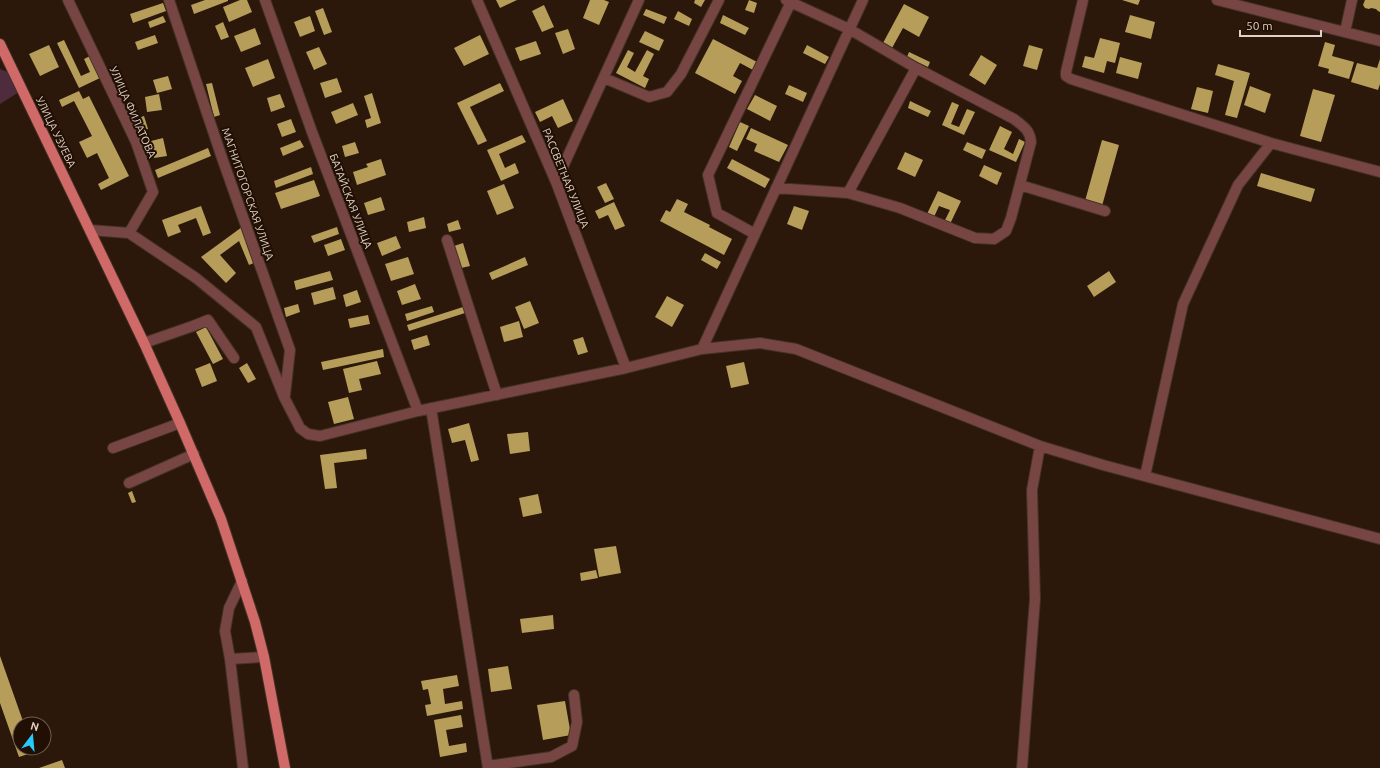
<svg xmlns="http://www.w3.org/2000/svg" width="1380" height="768" viewBox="0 0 1380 768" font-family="Ubuntu,sans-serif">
  <rect width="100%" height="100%" fill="#2b180a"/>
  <path fill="#4e2c3e" d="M0,69L10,73L19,92L0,104Z"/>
  <path fill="#b69e5a" d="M205,0H228V1L194,14L191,5Z
    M240,0H247L252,12L229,22L223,7Z
    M496,0H517L500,8Z
    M590,0H604L609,2L599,25L583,18Z
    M695,0H705L701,7L694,3Z
    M749,0L757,3L754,13L745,10Z
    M1122,0H1140L1138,5Z
    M1365,0H1380V12L1378,11L1376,9L1371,8L1369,9L1365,8L1363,5Z
    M163,3L166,11L133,23L130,14Z
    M904,4L929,17L919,37L903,28L892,48L883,43Z
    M544,5L554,27L542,32L532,11Z
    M323,8L332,32L324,35L315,11Z
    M646,9L667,17L664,24L643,15Z
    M678,11L692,19L689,26L674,19Z
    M723,15L749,28L745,35L720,23Z
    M1130,15L1155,22L1151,39L1125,32Z
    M163,16L166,22L150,28L148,22Z
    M310,16L315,31L300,37L294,22Z
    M223,22L229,37L221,40L215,26Z
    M255,28L261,44L241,52L234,36Z
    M568,29L575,49L563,54L555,33Z
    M645,31L664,40L659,51L639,42Z
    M155,35L158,43L138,50L135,42Z
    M480,35L489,54L464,66L454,48Z
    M1100,38L1120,43L1115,63L1107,61L1104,73L1082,67L1085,56L1094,58Z
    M713,39L757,62L753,70L740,63L733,76L742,81L735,94L695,73Z
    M64,40L81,76L90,72L84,59L90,56L100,78L79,88L57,43Z
    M536,41L541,54L520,61L515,48Z
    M1325,42L1335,45L1332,56L1354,62L1349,79L1328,73L1329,69L1318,66Z
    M49,45L59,67L40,76L29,54Z
    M807,45L829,57L825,64L803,53Z
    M1029,45L1043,49L1037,70L1023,66Z
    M319,47L327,64L314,70L306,52Z
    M628,50L634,53L627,67L635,72L647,50L654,54L643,76L649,79L645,88L616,73Z
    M909,52L930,62L928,67L907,57Z
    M981,55L997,65L985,85L969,75Z
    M1120,57L1142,63L1138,79L1116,73Z
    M268,59L275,78L253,87L245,68Z
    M1380,59V84L1378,90L1351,82L1357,63L1377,68Z
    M1218,64L1250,73L1237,118L1225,115L1234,81L1215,75Z
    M168,76L172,89L157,93L153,80Z
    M337,78L342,92L325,98L320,83Z
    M212,83L220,115L214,117L206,84Z
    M500,83L504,91L470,107L487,141L478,145L457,103Z
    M789,85L807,93L803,102L785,94Z
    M1250,86L1271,94L1265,113L1244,105Z
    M1197,87L1213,91L1208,113L1191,109Z
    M1313,89L1335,95L1321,142L1300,136Z
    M79,91L83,99L89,96L129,176L101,190L98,184L109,178L97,153L87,158L79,142L92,136L74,101L62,107L59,100Z
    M372,93L381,123L367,128L365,120L371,118L364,96Z
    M159,94L162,110L147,112L145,97Z
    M280,94L285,107L271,112L267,98Z
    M755,95L777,106L770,121L747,109Z
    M563,99L573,121L558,128L552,116L540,122L535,112Z
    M910,101L931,111L928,117L908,108Z
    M952,102L959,105L951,124L959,127L967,109L975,112L964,135L942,125Z
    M353,103L358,115L336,124L331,112Z
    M144,116L148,129L140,131L136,119Z
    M291,119L296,132L282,137L277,124Z
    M740,122L749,126L737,151L729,147Z
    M1000,126L1012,132L1004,149L1013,154L1019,139L1025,142L1016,162L989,150Z
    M751,128L788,145L779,162L754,151L757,144L746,139Z
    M522,135L526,142L499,154L505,168L515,163L519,173L501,181L487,150Z
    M163,138L167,156L154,158L151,141Z
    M300,140L304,147L283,156L280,148Z
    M1102,140L1119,145L1102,206L1085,201Z
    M355,142L359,153L345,157L342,146Z
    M967,142L986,150L982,159L963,150Z
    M208,148L211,156L158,178L155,170Z
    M905,152L923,160L915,177L897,169Z
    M381,159L386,175L357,185L353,172L368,167L366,164Z
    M732,159L770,179L765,188L727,168Z
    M984,165L1002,173L997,185L979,176Z
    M311,167L313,174L276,188L274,181Z
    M1261,173L1315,189L1311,202L1257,186Z
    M314,180L320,196L281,209L275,193Z
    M606,183L614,199L605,203L597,187Z
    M504,184L514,208L497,215L487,191Z
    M938,191L961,201L950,224L944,222L950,210L939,206L934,217L927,214Z
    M381,197L385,210L368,215L364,203Z
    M677,199L688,204L684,212L710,225L709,227L732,239L724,255L660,221L666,210L670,212Z
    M614,202L625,226L615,230L608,215L599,219L595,211Z
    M201,206L211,233L203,236L196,218L178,225L181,232L168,237L162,220Z
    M794,206L809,211L802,230L787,224Z
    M424,217L426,228L409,232L407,222Z
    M458,220L461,229L449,232L447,224Z
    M242,227L256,262L249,265L239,241L220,255L236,273L226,283L201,257Z
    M337,227L339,234L314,243L311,236Z
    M396,236L401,248L382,256L377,243Z
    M341,239L345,250L328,256L324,245Z
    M463,243L470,266L461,268L454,246Z
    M705,253L721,262L717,269L701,260Z
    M408,257L414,274L391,281L385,264Z
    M525,257L528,265L492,280L489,273Z
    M330,271L333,280L296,290L294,281Z
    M1109,271L1116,282L1094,297L1087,286Z
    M415,284L421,299L402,305L397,291Z
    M333,287L336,299L314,305L311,293Z
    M357,290L361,302L346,307L343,295Z
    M667,296L684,305L672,327L655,317Z
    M530,301L539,323L524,329L515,307Z
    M298,304L300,312L286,317L284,308Z
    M432,306L434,312L407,321L405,314Z
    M463,307L465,313L409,331L407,325Z
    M368,315L370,324L350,328L348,319Z
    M519,321L523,337L504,342L500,327Z
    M206,327L223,359L213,364L196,332Z
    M427,335L430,345L414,350L411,340Z
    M583,337L588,352L578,355L573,340Z
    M383,349L384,357L323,370L321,362Z
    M377,361L381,374L359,379L362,390L349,393L343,369Z
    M744,362L749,384L731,388L726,366Z
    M210,363L217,381L202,387L195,369Z
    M247,363L256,379L248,383L239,368Z
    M348,397L354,419L334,424L328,402Z
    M469,423L479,460L471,462L465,440L452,443L448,429Z
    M528,432L530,451L510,454L507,434Z
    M366,449L367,459L334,463L337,488L325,489L320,455Z
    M132,491L136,502L132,503L128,493Z
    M538,494L542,513L523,517L519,498Z
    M616,546L621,573L599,577L594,549Z
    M596,570L598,578L581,581L580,573Z
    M553,615L554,629L522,633L520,619Z
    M0,656L24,724H20V748H33L34,752L19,757L0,703Z
    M508,666L512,689L491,692L488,669Z
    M457,675L459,686L443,689L445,704L462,701L463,709L427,716L425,705L431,704L428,689L423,690L421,681Z
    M565,701L571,735L543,740L537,705Z
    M461,715L463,727L446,730L449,746L466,743L467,752L440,757L434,720Z
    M62,760L65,768H39Z"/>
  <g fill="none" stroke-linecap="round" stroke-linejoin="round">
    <g stroke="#443225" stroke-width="12">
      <path id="minor" d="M68,0L136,142L153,192L129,233
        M169,0L222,158L290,350L285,395
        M265,0L312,132L418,411
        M477,0L556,182L626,368
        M1083,0L1066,72V76L1071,79L1271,143L1380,172
        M1217,0L1380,41
        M1345,32L1352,0
        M604,78L649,97L667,92L681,74L719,0
        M556,182L639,0
        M1020,185L1105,211
        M776,188L848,193L900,208L975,238L994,239L1006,231L1011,218L1031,142C1030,130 1023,126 1014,119L916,68L849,29L786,0
        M848,193L916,68
        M90,230L129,233L196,278L256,327L284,397L300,428L308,434L320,436L418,411L626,368L702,349L760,343L796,349L1040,446L1103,465L1380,539
        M755,234L717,213L708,175L791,2
        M447,240L497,395
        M144,343L193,326L208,320L234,358
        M702,349L863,0
        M431,408L488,768
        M113,448L180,423
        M1145,476L1183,304L1238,185L1271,143
        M129,483L194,454
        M242,581L229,608L225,631L230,659L243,768
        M230,659L264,657
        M488,766L551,757L572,746L577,722L574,695
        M1022,768L1035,599L1032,490L1040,446"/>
    </g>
    <g stroke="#443225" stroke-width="12">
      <path id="major" d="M0,44L144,343L180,423L221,519L255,622L264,657L285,768"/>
    </g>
    <use href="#minor" stroke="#774644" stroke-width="10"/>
    <use href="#major" stroke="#d06a68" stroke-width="10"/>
  </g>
  <g text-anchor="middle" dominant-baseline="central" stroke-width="4" stroke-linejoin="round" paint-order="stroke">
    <g font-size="11" fill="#dfd1c8" stroke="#210f03">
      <text transform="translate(133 112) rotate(66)">УЛИЦА ФИЛАТОВА</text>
      <text transform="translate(56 132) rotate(64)">УЛИЦА УЗУЕВА</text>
      <text transform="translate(566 178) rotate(68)">РАССВЕТНАЯ УЛИЦА</text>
      <text transform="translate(248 194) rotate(71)">МАГНИТОГОРСКАЯ УЛИЦА</text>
      <text transform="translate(351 201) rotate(69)">БАТАЙСКАЯ УЛИЦА</text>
    </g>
  </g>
  <g transform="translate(32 736) rotate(16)"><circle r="19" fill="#210f03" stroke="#6d5d52"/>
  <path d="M0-3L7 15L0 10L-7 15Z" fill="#28c8ff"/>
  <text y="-6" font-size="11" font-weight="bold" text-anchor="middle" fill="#dfd1c8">N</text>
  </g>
  <path d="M1240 30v6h81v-6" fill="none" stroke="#dfd1c8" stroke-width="2"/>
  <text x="1246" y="30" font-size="12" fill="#dfd1c8" stroke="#210f03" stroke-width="3" paint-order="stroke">50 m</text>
</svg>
